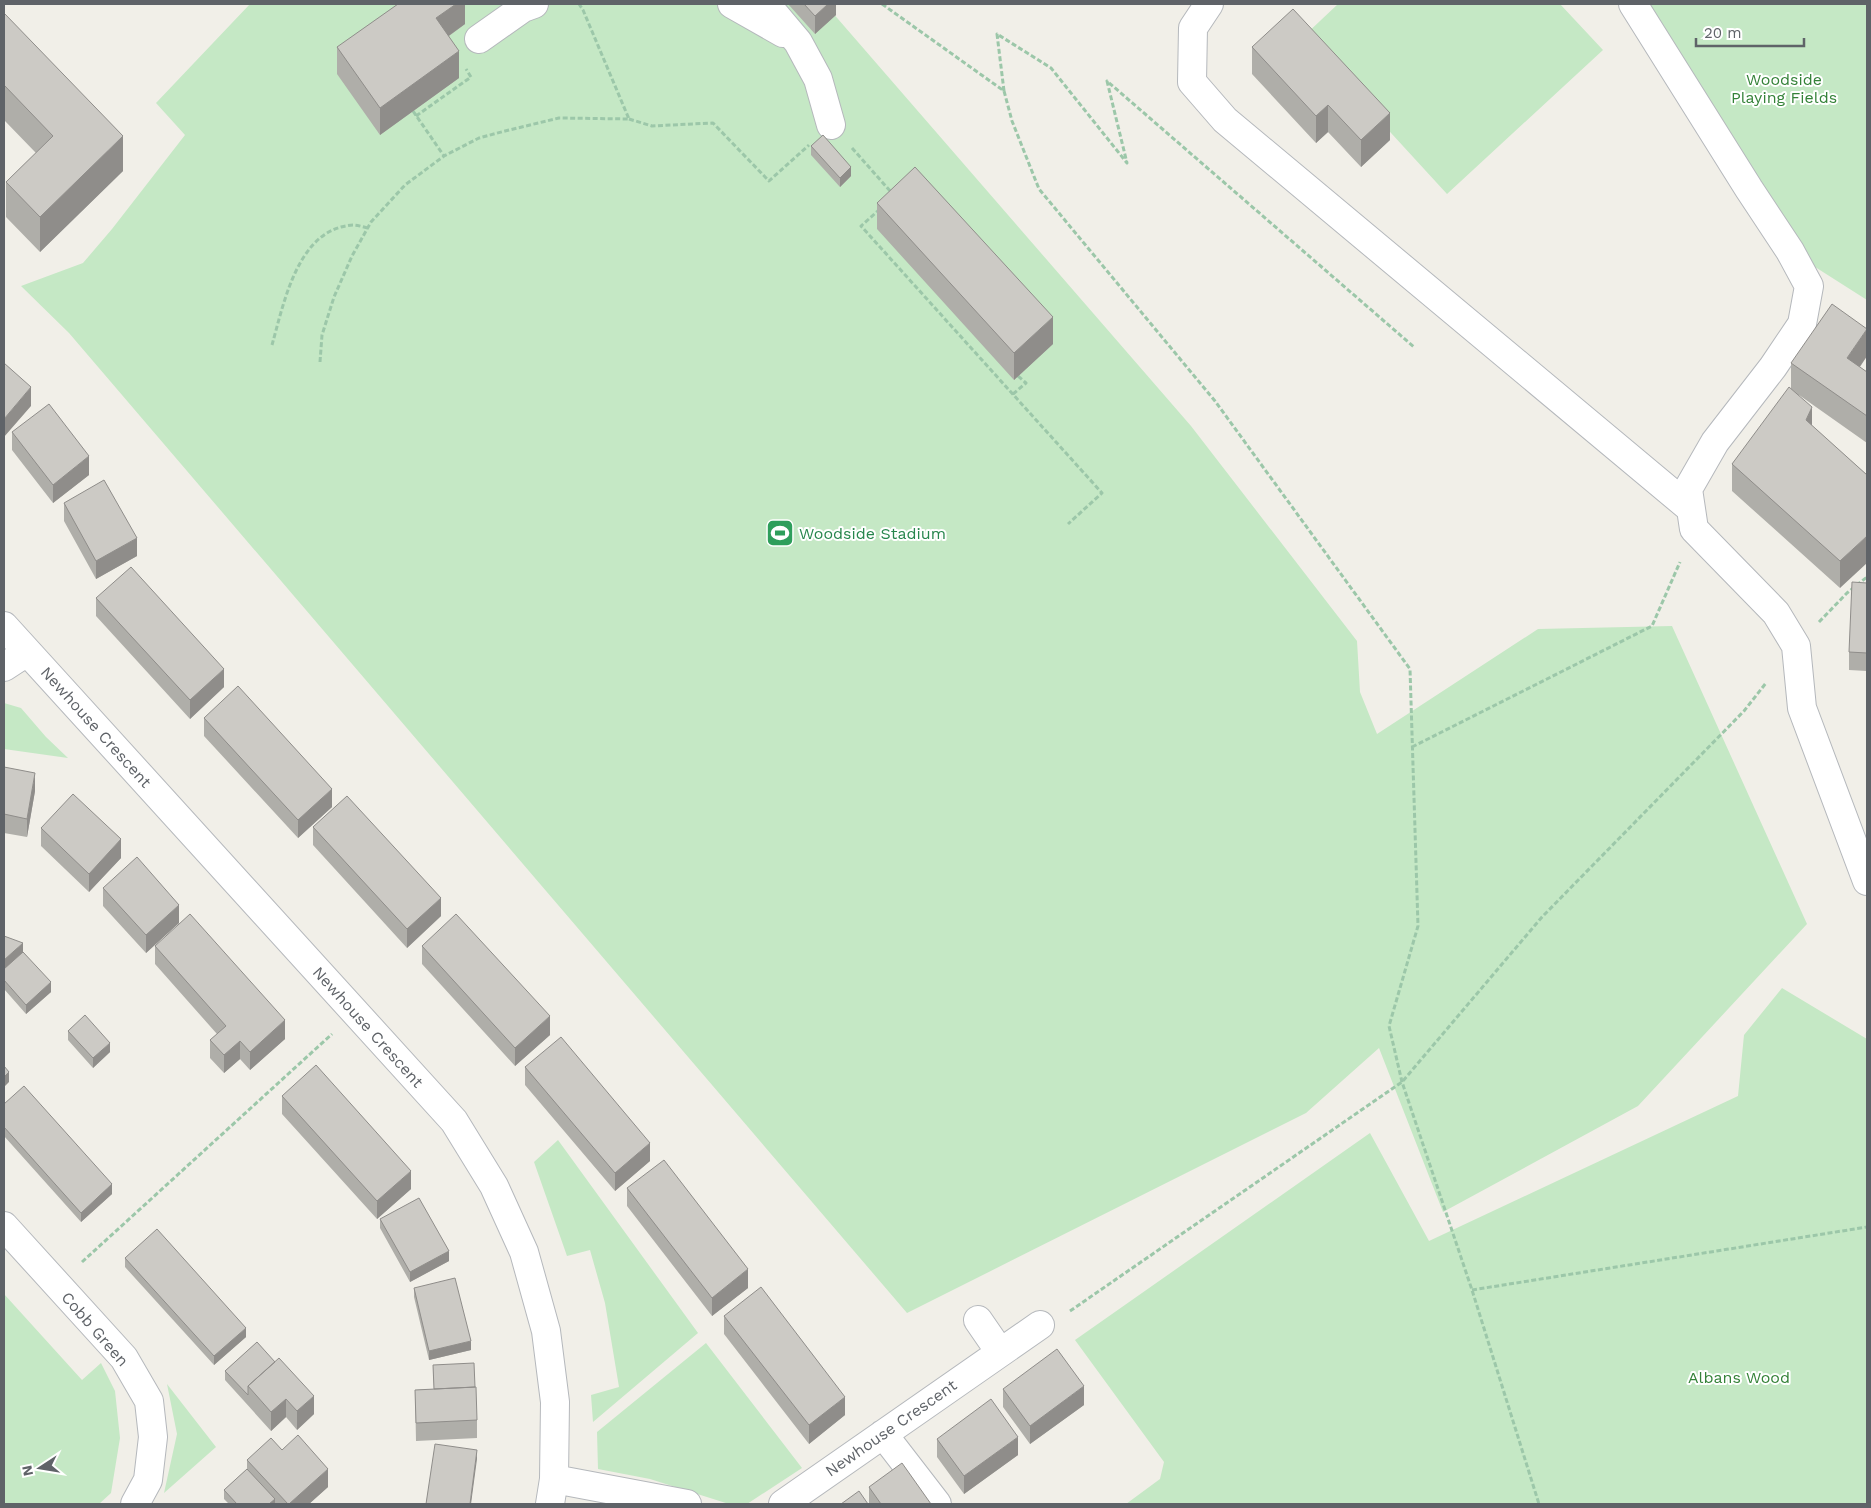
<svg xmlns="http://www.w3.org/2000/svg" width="1871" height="1508" viewBox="0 0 1871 1508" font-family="'Work Sans',sans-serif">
  <rect width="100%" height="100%" fill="#f1efe8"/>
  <path fill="#c5e8c5" d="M250,4H825L1191,426L1357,641L1360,692L1377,734L1538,629L1672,626L1807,924L1638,1106L1443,1212L1379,1048L1306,1113L907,1313L69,333L21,286L83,263L112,229L185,135L156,103Z
    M1338,4H1560L1603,50L1447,194L1303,37Z
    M1633,4H1867V300L1790,251Z
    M4,703L21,708L46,737L68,758L4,749Z
    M1782,988L1867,1039V1504H1126L1160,1479L1164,1462L1075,1340L1370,1133L1429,1241L1738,1096L1744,1035Z
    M558,1140L698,1333L593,1422L591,1395L619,1387L605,1303L590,1250L567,1256L534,1162Z
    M4,1294L82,1380L101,1363L115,1391L120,1438L111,1493L99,1504H4Z
    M706,1343L802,1468L747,1504H729L650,1479L598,1469L597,1432Z
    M167,1384L216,1447L164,1493L177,1434Z"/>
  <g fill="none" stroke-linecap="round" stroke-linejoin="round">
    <g stroke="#b5b8bc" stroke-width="30">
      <path id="minor" d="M732,4L783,33
        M766,4L798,42L818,79L831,125
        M1209,4L1193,28L1192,82L1225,120L1691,509
        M1633,4L1749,189L1790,251L1809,286L1802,324L1773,367L1715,442L1688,489L1694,529L1776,613L1796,646L1802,708L1867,881
        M479,39L523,8L534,4
        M4,626L454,1121L494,1186L524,1252L546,1331L555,1402L554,1479L550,1504
        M4,667L27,652
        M4,1226L124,1358L149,1401L153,1437L148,1480L135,1504
        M978,1320L1000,1352
        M883,1434L937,1504
        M554,1479L687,1504
        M783,1504L1040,1325"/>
    </g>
    <path stroke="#9cc7a9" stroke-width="3" stroke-dasharray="5 2.5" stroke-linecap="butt" d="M882,4L1004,91L1012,121L1039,189L1215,401L1410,669L1418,926L1389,1026L1402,1082L1472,1290L1539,1504
      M1004,91L997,34L1051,68L1127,163L1107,81L1414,347
      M413,111L444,156
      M416,116L471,77L466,69
      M629,119L652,126L713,123L769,181L809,145
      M852,148L891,192
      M880,209L861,226L1102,493L1068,524
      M272,345C283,306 296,239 341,227C345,226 349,225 353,225C358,225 363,227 368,228
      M320,362L322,335L334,297L352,256L371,222L405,185L444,156L479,138L505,131L559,118L629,119L583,10L579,4
      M1013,394L1026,383L1018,376
      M1819,622L1847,593L1867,577
      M1412,747L1652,626L1680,562
      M82,1262L332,1034
      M1472,1290L1867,1227
      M1070,1311L1402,1082L1542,917L1744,711L1766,683"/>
    <use href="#minor" stroke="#fff" stroke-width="28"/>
  </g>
  <path fill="#afaea9" d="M465,4V24L449,36L459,78L380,135L337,74V47Z
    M788,4H836V15L815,34Z
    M4,13L123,171L40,252L6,217V182L36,153L4,120Z
    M1252,47L1390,140L1361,167L1328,132L1316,143L1252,74Z
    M811,146L851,176L840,187L811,155Z
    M877,203L1053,344L1014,380L877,229Z
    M1867,356L1860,367L1867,372V443L1799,395L1812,426L1867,475L1840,588L1732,491V464L1791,388V363Z
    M12,432L89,475L53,503L12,450Z
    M64,503L137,556L96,579L64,521Z
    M1867,583V671L1849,670V652Z
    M96,598L224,687L190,719L96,616Z
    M204,718L332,807L298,838L204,736Z
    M4,767L35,791L27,837L4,833Z
    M313,827L441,916L407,948L313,845Z
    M41,828L121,858L89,892L41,846Z
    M103,888L179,923L146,953L103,906Z
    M4,936L23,952L51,992L26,1014L4,989Z
    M155,946L285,1039L250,1070L240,1059L224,1073L210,1058V1040L217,1034L155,964Z
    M422,946L550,1035L515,1066L422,964Z
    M68,1031L110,1052L93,1068L68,1040Z
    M525,1067L650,1161L615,1191L525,1085Z
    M282,1096L411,1189L377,1219L282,1114Z
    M4,1104L112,1194L81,1222L4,1136Z
    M627,1188L748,1288L712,1316L627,1206Z
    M380,1219L449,1261L410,1282L380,1228Z
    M125,1258L246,1337L214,1365L125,1267Z
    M414,1288L471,1350L429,1360L414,1297Z
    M724,1316L845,1415L809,1444L724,1334Z
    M257,1342L314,1414L297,1430L286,1417L271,1431L225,1380V1371Z
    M433,1365L477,1420V1438L416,1441L415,1390L434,1389Z
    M1003,1389L1084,1405L1030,1444L1003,1407Z
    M937,1439L1018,1455L964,1494L937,1457Z
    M282,1450L328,1487L309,1504H229L224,1499V1490L247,1469V1460Z
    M869,1487L931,1504H869Z"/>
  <path fill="#8f8d8a" d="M456,4H465V24L436,45V18Z
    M828,4H836V15L815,34V16Z
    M459,51V78L380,135V108Z
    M1328,105V132L1316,143V116Z
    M1390,113V140L1361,167V140Z
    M123,136V171L40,252V217Z
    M851,167V176L840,187V178Z
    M1053,317V344L1014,380V353Z
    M1867,329V356L1847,385V358Z
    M31,387V406L4,437V419Z
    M1812,407V434L1806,420Z
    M89,456V475L53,503V485Z
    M1867,536V563L1840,588V561Z
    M137,538V556L96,579V561Z
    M224,669V687L190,719V700Z
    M35,773V791L27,837V819Z
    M332,789V807L298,838V820Z
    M121,839V858L89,892V874Z
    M441,898V916L407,948V929Z
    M179,905V923L146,953V935Z
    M23,943V961L4,979V960Z
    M51,982V992L26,1014V1005Z
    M550,1016V1035L515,1066V1048Z
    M285,1020V1039L250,1070V1052Z
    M240,1041V1059L224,1073V1055Z
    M110,1043V1052L93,1068V1058Z
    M9,1072V1082L4,1087V1077Z
    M650,1143V1161L615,1191V1173Z
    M411,1171V1189L377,1219V1201Z
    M112,1184V1194L81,1222V1213Z
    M449,1251V1261L410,1282V1272Z
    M748,1269V1288L712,1316V1298Z
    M246,1328V1337L214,1365V1356Z
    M471,1341V1350L429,1360V1351Z
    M1084,1386V1405L1030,1444V1426Z
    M314,1396V1414L297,1430V1411Z
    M845,1397V1415L809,1444V1425Z
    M286,1399V1417L271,1431V1412Z
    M1018,1437V1455L964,1494V1476Z
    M477,1450V1459L471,1504H470Z
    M328,1469V1487L309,1504H289Z
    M275,1499V1504H269Z"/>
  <path fill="#cccac5" stroke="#8f8d8a" d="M398,4H456L436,18L459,51L380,108L337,47Z
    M804,4H828L815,16Z
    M1293,9L1390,113L1361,140L1328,105L1316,116L1252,47Z
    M4,13L123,136L40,217L6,182L53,136L4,85Z
    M823,135L851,167L840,178L811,146Z
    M915,167L1053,317L1014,353L877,203Z
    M1832,304L1867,329L1847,358L1867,372V416L1791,363Z
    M4,363L31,387L4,419Z
    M1789,387L1812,407L1806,420L1867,475V536L1840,561L1732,464Z
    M49,404L89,456L53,485L12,432Z
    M104,480L137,538L96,561L64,503Z
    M131,567L224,669L190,700L96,598Z
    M1852,582L1867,583V653L1849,652Z
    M238,686L332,789L298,820L204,718Z
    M4,767L35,773L27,819L4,814Z
    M73,794L121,839L89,874L41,828Z
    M347,796L441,898L407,929L313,827Z
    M137,857L179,905L146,935L103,888Z
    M190,914L285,1020L250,1052L240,1041L224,1055L210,1040L226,1026L155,946Z
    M456,914L550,1016L515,1048L422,946Z
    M4,936L23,943L4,960Z
    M23,952L51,982L26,1005L4,980V969Z
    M85,1015L110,1043L93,1058L68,1031Z
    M561,1037L650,1143L615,1173L525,1067Z
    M316,1065L411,1171L377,1201L282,1096Z
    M4,1066L9,1072L4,1077Z
    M24,1086L112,1184L81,1213L4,1127V1104Z
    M664,1160L748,1269L712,1298L627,1188Z
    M419,1198L449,1251L410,1272L380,1219Z
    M157,1229L246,1328L214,1356L125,1258Z
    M455,1278L471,1341L429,1351L414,1288Z
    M761,1287L845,1397L809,1425L724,1316Z
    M257,1342L275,1362L248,1386V1395L225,1371Z
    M1057,1349L1084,1386L1030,1426L1003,1389Z
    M279,1358L314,1396L297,1411L286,1399L271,1412L248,1386Z
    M474,1363L475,1387L434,1389L433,1365Z
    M476,1387L477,1420L416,1423L415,1390Z
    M991,1399L1018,1437L964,1476L937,1439Z
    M298,1435L328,1469L289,1504H288L247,1460L271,1438L282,1450Z
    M435,1444L477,1450L470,1504H426Z
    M902,1463L931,1504H881L869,1487Z
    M247,1469L275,1499L269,1504H237L224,1490Z
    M859,1491L868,1504H841Z"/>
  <defs>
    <g id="stadium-square" transform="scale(1.4375)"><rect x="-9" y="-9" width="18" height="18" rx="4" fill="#2e9e5b" stroke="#fff"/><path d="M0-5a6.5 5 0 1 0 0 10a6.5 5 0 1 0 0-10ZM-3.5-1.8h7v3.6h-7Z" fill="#fff"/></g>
  </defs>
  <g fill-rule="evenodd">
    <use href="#stadium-square" x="780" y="533"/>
  </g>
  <g text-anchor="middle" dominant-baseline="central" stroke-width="4" stroke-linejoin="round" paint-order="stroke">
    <g font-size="16" fill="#348238" stroke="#fff">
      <text x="1784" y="79">Woodside<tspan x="1784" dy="18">Playing Fields</tspan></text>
      <text x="1739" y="1377">Albans Wood</text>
    </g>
    <g font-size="16" fill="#27864d" stroke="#fff" text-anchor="start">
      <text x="799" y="533">Woodside Stadium</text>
    </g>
    <g font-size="16" fill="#5f6368" stroke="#fff">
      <text transform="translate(96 727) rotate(48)">Newhouse Crescent</text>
      <text transform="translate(368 1027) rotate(48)">Newhouse Crescent</text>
      <text transform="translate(95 1329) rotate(49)">Cobb Green</text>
      <text transform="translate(891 1428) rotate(-35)">Newhouse Crescent</text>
    </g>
  </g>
  <rect width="1871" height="1508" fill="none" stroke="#5f6368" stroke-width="10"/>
  <g transform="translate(40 1468) rotate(258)" stroke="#ffffff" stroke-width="4" paint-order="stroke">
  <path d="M0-4L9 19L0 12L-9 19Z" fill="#5f6368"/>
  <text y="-8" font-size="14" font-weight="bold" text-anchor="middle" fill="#5f6368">N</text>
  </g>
  <path d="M1696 38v8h108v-8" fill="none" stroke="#5f6368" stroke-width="2.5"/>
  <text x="1704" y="38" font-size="15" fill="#5f6368" stroke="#ffffff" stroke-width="4" paint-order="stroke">20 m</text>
</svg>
